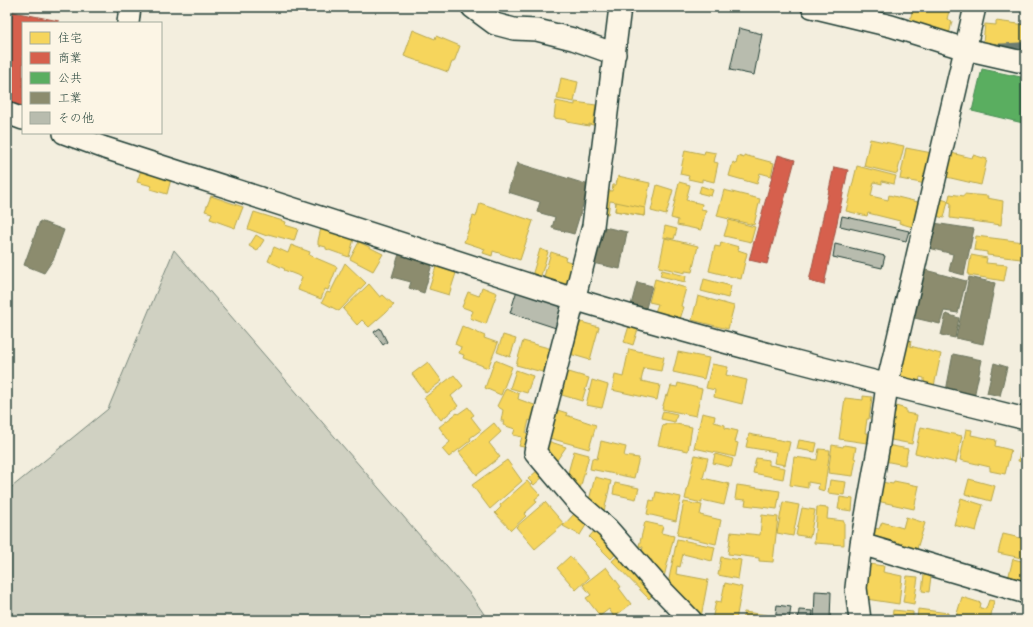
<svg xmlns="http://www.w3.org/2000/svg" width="1033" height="627" viewBox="0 0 1033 627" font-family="Caveat,'Klee One',sans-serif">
  <rect width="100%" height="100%" fill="#f3eede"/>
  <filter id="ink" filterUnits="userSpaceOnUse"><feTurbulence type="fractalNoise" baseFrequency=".025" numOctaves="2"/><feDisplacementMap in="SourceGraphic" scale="8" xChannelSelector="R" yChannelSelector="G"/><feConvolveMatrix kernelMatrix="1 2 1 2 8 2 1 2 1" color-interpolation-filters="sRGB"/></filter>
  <g filter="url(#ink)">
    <path fill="#d0d1c2" stroke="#78877b" d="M174,250L471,595L488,620H7V491L108,409Z"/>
    <path fill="#f6d55c" stroke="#b6a750" d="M913,7H950L947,19L952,21L949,35L909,25Z
      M996,21L1026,25L1024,47L983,42L985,24L996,25Z
      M413,30L435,39L436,36L460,46L454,62H452L448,72L404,56Z
      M561,78L578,82L574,102L557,99Z
      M556,101L575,105V102L596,105L593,125L589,124V126L567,122V120L554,118Z
      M870,139L904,146L897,174L864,166Z
      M906,148L932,153L926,184L900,179Z
      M685,150L704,154L705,151L716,153L714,162L718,163L714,182L702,179V182L688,179L689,176L680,174Z
      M947,152L972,158L973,155L987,159L981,185L942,176Z
      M744,155L774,163L771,176L760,173L757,184L729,176L733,162L736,164L738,156L744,158Z
      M1026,165V184H1022Z
      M857,166L896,176L894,184L882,181V184L874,182L871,196L888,200L889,195L922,203L916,228L899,223L900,221L868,213L867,216L846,211Z
      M141,170L171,179L167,194L150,189L152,186L137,182Z
      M618,176L650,183L644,216L615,211L616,202L610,201L608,214L594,211L599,189L612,191L613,185H616Z
      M679,182L690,185L686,200L702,204L701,209L706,210L701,230L677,225L678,220L671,218Z
      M657,185L673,190L666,215L651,211Z
      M701,186L713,190L711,196L699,193Z
      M724,190L760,199L754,225L717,216Z
      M950,194L964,196V194L988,196L987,198L1003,201L1001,225L950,218L951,203L948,202Z
      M211,196L243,207L235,228L210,219L212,213L205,211Z
      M937,198L948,201L944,218L932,215Z
      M616,202L645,208L644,216L615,211Z
      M480,203L533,221L520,260L493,251L492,256L483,253L485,249L464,242L473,216L476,217Z
      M254,212L286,222L285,225L298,229L294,241L268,234L267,236L248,229Z
      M729,220L755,227L751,242L724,236Z
      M665,226L677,229L674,239L663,237Z
      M321,228L354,239L349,257L326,249V247L318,245V241Z
      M256,235L264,240L257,251L249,246Z
      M976,236L1024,242L1021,259L987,255V252L974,250Z
      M665,238L698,246L692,272L685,271V273L659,267Z
      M359,242L383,254L373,271L350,259Z
      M721,242L739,247L738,250L747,253L741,279L709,271L715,246L720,247Z
      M291,245L310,252L309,255L337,267L328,290L325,289L321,299L298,290L302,277L284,270L285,269L268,261L274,247L288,253Z
      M540,249L548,252L540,279L532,276Z
      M551,252L566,257L565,260L576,264L568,288L543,280Z
      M971,255L987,258L986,263L1007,265L1004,281L968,275Z
      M345,263L366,283L339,311L322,302L327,292L330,293Z
      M436,267L456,273L449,295L429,289Z
      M662,270L686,276L685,282L660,276Z
      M655,279L686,288L681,306L684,307L680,319L655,312L658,304L649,302Z
      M704,279L731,286L728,298L701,291Z
      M369,284L380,297L383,295L394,305L369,327L362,320L357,325L343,309Z
      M482,287L497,293L486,324L470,318L473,311L462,307L468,292L479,296Z
      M698,296L734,306L728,329L692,320Z
      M581,322L599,327L590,360L563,352L570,327L578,329Z
      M462,326L485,336L484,338L498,343L488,368L463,358L464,355L459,353L461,347L455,344Z
      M629,326L638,329L633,345L624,342Z
      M503,335L516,339L510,357L497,352Z
      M895,337L911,341L910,346L941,354L934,386L924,383V378L920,377L919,382L898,377Z
      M523,341L552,349L546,373L516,365Z
      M629,349L664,357L661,371L644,368L641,381L660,385L657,400L612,390L615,375L623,377Z
      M678,352L709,358L704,379L673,372Z
      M495,360L512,367L501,395L485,388Z
      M428,362L442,381L426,393L412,374Z
      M712,364L728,367L726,375L747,380L742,404L714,397L715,390L706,388Z
      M516,370L533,376L527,393L510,388Z
      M562,370L589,378L582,401L555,393Z
      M454,375L463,386L451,396L458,406L441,420L424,398Z
      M592,380L608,385L602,408L586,405Z
      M678,383L702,389L696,416L662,409L666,395L668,396L671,386L677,387Z
      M506,388L519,394L518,399L537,406L531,421L529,420L526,433L532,435L528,448L519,446L522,437L513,435L515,429L503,425L504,421H501L503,410L497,406Z
      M863,396L872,397L869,419H867L865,433H868L867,443L839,439L845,398L863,400Z
      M896,406L906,409V413L917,415L912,444L881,438L886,409L895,411Z
      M468,407L474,415L471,417L481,430L470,438L471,440L449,457L442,449L450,442L439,427L457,413L458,414Z
      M551,408L567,413L566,415L596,425L589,449L542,436Z
      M663,411L677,414L675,422L661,419Z
      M702,413L715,416L714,422L725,425V428L738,431L735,442L738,443L735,457L694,448Z
      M494,423L501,432L489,443L500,457L477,475L459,452Z
      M665,424H676L692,427L688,451L658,445L663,425L665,426Z
      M921,427L962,436L956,463L915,453Z
      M966,429L972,430L971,435L996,440L995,446L1011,450L1005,474L990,471V467L960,460Z
      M749,434L790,442L785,465L774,463L776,452L746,447Z
      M1024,437L1026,438V463L1018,461Z
      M539,438L566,447L557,460L542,455Z
      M799,440L817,443L815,452L797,449Z
      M601,441L626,447L624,456L639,458L634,478L590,469L592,458L597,459Z
      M882,444L908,449L905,465L879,460Z
      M832,445L843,447L844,445L856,447L854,458L856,459L853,476L828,473Z
      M819,449L830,450L824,491L818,489L819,484L808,482V488L790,485L794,457L817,460Z
      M574,451L589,455L579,493L566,480Z
      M715,454L733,459L731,467L713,463Z
      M695,455L708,458L703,478L729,484L724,505L702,500V503L685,499Z
      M756,458L769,460V465L785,468L783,479L753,473Z
      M507,460L522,481L490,509L472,485Z
      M539,469L545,475L534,485L528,479Z
      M595,477L611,481L603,516L588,504Z
      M969,479L995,486L991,501L965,494Z
      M830,480L846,482L844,495L828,493Z
      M527,481L540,495L535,499L537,502L524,514L526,516L511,530L495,513L501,507L500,505Z
      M894,481L919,486L914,509L877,501L881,482L893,484Z
      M615,483L639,488L636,499L613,494Z
      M737,485L780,491L777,509L745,505L746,500L735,499Z
      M656,492L681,497L676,521L647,514L650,500L654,501Z
      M840,497L853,499L852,511L838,509Z
      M961,498L983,505L976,531L954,525Z
      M545,502L564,524L535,549L516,527Z
      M684,502L702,505L700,515L721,520L716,544L677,535Z
      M783,502L799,505L793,536L777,533Z
      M817,507L828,508L827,519L844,521V545L814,543Z
      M802,508L815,510L810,537L796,535Z
      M576,512L588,522L580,535L563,526Z
      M762,515L778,517L773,562L759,561V558L728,554L731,532L760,535Z
      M906,517L925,523L916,552L871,539L875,528L879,529L882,522L903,528Z
      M645,522L663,526L661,533L674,536L664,577L653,574L655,564L651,563L652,560L641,558L643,547L639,546Z
      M597,528L619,550L611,559L589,537Z
      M1003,534L1025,539L1026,535V559L998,553Z
      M677,539L715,547L712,561L683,554L680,567L677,566L676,574L708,580L701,617L677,599L678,591L667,589Z
      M621,553L657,590L649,599L612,561Z
      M570,556L589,578L576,590L557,568Z
      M721,557L741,560L738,579L718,575Z
      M1013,559L1026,562V587L1007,583Z
      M862,563L884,566L883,572L902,576L899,604L866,599Z
      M606,567L621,587L619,588L631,604L614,617L609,609L600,616L586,598L591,595L583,585Z
      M924,575L931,576L929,592L922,591Z
      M907,576L918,577L914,604L903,602Z
      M725,583L742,587L736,620H712L716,601L721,602Z
      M962,597L981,603L980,608L986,609L989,600L994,601L990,620H955Z
      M918,609L948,613V620H917Z
      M893,610L913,612V620H892Z
      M744,612L767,615L766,620H742Z"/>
    <path fill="#d6604d" stroke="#9f5646" d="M13,12L59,21V23H23V112L7,106L8,94L7,93V85L9,73L7,72V40Z
      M778,155L795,160L767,264L749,260Z
      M834,167L848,170L824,285L809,281Z"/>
    <path fill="#5aae61" stroke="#488c54" d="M982,69L1021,77L1020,82L1026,83V112L1023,123L972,111Z"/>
    <path fill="#8c8c6e" stroke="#6b745d" d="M517,163L589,185L574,234L552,228L555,217L537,212L540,202L508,192Z
      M40,221L64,230L54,258L44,273L24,265Z
      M927,222L974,229L964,275L949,271L953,254L921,246Z
      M595,225L627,232L620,269L588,262Z
      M399,254L432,264L424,293L409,288L411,282L392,277Z
      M918,268L966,281L958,313L944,311L940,324L906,316Z
      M969,277L995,283L983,344L956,338Z
      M637,282L652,286L646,308L631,305Z
      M946,314L959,318L955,338L941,335Z
      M953,354L982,360L974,397L946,391Z
      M994,363L1007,367L1000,396L987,393Z"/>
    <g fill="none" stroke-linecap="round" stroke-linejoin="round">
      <path stroke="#6c7d72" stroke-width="6" d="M994,47L1026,45"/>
    </g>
    <path fill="#b8bcae" stroke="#1f3d34" d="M739,28L762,34L754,75L730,70Z
      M842,216L909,231L906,241L840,226Z
      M835,244L885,256L882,268L833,257Z
      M517,290L565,305L559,329L510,313Z
      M380,328L387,342L383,345L374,332Z
      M815,591L831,592L830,620H814Z
      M777,605L791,607L789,620H775Z
      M799,610L813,611L812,620H798Z"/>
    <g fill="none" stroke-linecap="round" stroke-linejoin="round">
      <g stroke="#1f3d34" stroke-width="24">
        <path id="street" d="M472,7L495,24L514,29L537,30L573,39L615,54
          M620,7L593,226L535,452L578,503L607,528L659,587L691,620
          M812,7L891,26L965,49L1018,61L1026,60
          M128,23L130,7
          M7,113L23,119
          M64,133L105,148C261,198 417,250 574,299C723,344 875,382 1026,419
          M861,544L1026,593
          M860,620L856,588L861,544L879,444L887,385L975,7"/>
      </g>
      <use href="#street" stroke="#fcf5e5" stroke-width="21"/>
    </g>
  </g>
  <rect width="1033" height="627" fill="none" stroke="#fcf5e5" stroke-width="24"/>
  <rect x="12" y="12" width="1009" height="603" fill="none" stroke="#1f3d34" stroke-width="1.5" filter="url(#ink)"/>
  <rect x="22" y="22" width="140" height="112" fill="#fcf5e5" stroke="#a4ab9e"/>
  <rect x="30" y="32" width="20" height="12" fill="#f6d55c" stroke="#a4ab9e"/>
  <text x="58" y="42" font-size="12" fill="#1f3d34">住宅</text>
  <rect x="30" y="52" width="20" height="12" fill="#d6604d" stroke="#a4ab9e"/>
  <text x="58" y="62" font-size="12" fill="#1f3d34">商業</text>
  <rect x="30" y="72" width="20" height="12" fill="#5aae61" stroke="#a4ab9e"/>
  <text x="58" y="82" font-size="12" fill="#1f3d34">公共</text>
  <rect x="30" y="92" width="20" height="12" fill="#8c8c6e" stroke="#a4ab9e"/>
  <text x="58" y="102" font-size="12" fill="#1f3d34">工業</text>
  <rect x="30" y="112" width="20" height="12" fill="#b8bcae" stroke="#a4ab9e"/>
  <text x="58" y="122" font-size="12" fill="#1f3d34">その他</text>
</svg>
